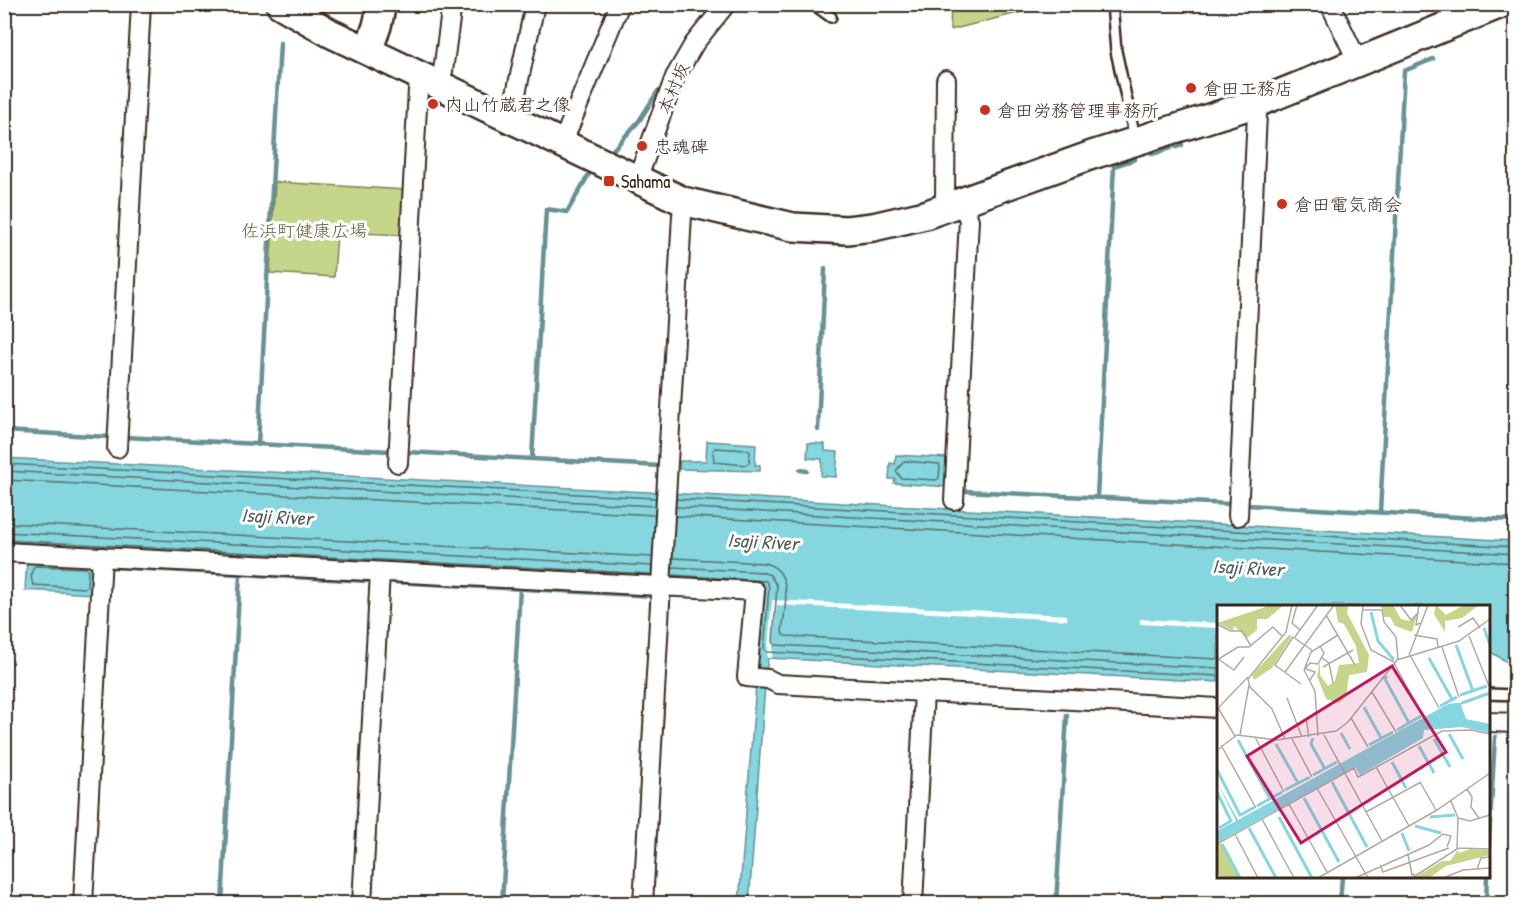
<svg xmlns="http://www.w3.org/2000/svg" width="1520" height="908" viewBox="0 0 1520 908" font-family="'Patrick Hand','Klee One',sans-serif">
  <rect width="100%" height="100%" fill="#fff"/>
  <filter id="ink" filterUnits="userSpaceOnUse"><feTurbulence type="fractalNoise" baseFrequency=".0167" numOctaves="2"/><feDisplacementMap in="SourceGraphic" scale="12" xChannelSelector="R" yChannelSelector="G"/><feConvolveMatrix kernelMatrix="1 2 1 2 8 2 1 2 1" color-interpolation-filters="sRGB"/></filter>
  <g filter="url(#ink)">
    <path fill="#c5d589" stroke="#808054" stroke-width="1.5" d="M951,5H1033L1034,9L950,30Z
      M275,182L406,190L404,235L337,232L334,277L270,273Z"/>
    <path fill="#85d6de" stroke="#679191" stroke-width="1.5" d="M707,441L756,444L755,465H760V471L679,469L680,461H706Z
      M808,443L825,444V451L838,452L836,477L821,476L822,459L807,458Z
      M896,455L947,458L946,479L949,480L948,487L894,483L895,479H889L890,463L895,464Z
      M4,458L668,493L1515,541V667L1489,651L1488,606H1218V682L768,658L766,673L757,672L763,586L5,546Z
      M27,559L89,562L94,567L93,594L25,590Z
      M756,684L765,685L749,903L739,904Z"/>
    <path fill="#fff" d="M772,600L1067,615V620L777,605L772,658H767Z
      M1140,619L1218,623V628L1140,624Z"/>
    <g fill="none" stroke-linecap="round" stroke-linejoin="round">
      <path stroke="#596f6b" stroke-width="1.5" d="M715,448L748,450L750,452L749,463L746,465L714,462L713,451Z
        M904,461L939,464L940,466L939,478L936,480L901,478L896,471Z
        M4,464L655,498
        M4,471L655,506
        M4,480L655,515
        M676,499L1516,547
        M676,507L1516,554
        M675,516L1516,563
        M4,523L652,557
        M4,532L652,566
        M4,540L651,574
        M673,558L764,563C796,570 784,610 782,633L785,636L1218,659
        M35,566L86,568L88,571L87,586L84,588L34,585C30,581 31,569 35,566Z
        M673,567L762,572L770,575L777,586L773,642L775,645L1218,668
        M672,575L766,581L769,587L764,649L767,652L1218,676"/>
      <path stroke="#679191" stroke-width="4.5" d="M1176,147L1182,145
        M611,152L639,121L658,91
        M1152,154L1171,148
        M818,430L825,269
        M4,431L110,437
        M125,437L390,451
        M258,445L280,43
        M407,452L660,466
        M532,459L546,209L567,212L589,174
        M800,470L807,471
        M964,491L1230,504
        M1097,498L1114,166L1135,159
        M1247,505L1512,520
        M1380,512L1404,71L1433,59
        M110,567L367,581
        M393,582L654,596
        M1488,858L1495,737
        M222,904L240,574
        M502,904L520,588
        M1056,904L1067,715
        M1340,904L1342,876
        M1486,904L1487,876"/>
      <g stroke="#3b2a1e" stroke-width="14">
        <path id="lane" d="M813,4L831,17
          M1112,4L1116,51L1135,138
          M1488,694L1516,695"/>
      </g>
      <g stroke="#3b2a1e" stroke-width="22">
        <path id="street" d="M1330,4L1358,62
          M946,80L945,199L948,207
          M437,84L443,71L452,4
          M508,118L513,108L535,4
          M562,144L620,4
          M637,180L675,77L694,44L726,4
          M117,448L141,4
          M398,463L418,89L423,78
          M954,500L969,220L962,202
          M1238,516L1257,114L1253,104
          M4,552L755,591L747,677L768,679L778,684L1218,708
          M1488,722L1516,723
          M83,904L102,557
          M362,904L380,572
          M643,904L682,215L686,202
          M913,904L924,692"/>
      </g>
      <g stroke="#3b2a1e" stroke-width="32">
        <path id="secondary" d="M280,4L330,33L683,201L793,227L847,230L873,227L925,215L1092,155L1257,103L1501,4
          M368,51L377,26L382,4"/>
      </g>
      <use href="#lane" stroke="#fff" stroke-width="9"/>
      <use href="#street" stroke="#fff" stroke-width="18"/>
      <use href="#secondary" stroke="#fff" stroke-width="27"/>
    </g>
  </g>
  <g fill="#c8321e" stroke="#fff" stroke-width="2">
    <circle cx="1191" cy="88" r="6"/>
    <circle cx="433" cy="104" r="6"/>
    <circle cx="985" cy="110" r="6"/>
    <circle cx="642" cy="146" r="6"/>
    <rect x="603" y="175" width="12" height="12" rx="3"/>
    <circle cx="1282" cy="204" r="6"/>
  </g>
  <g text-anchor="middle" dominant-baseline="central" stroke-width="6" stroke-linejoin="round" paint-order="stroke">
    <g font-size="18" fill="#3b2a1e" stroke="#fff">
      <text transform="translate(673 88) rotate(-67)">本村坂</text>
    </g>
    <g font-size="18" fill="#3b2a1e" stroke="#fff" text-anchor="start">
      <text x="1203" y="88">倉田工務店</text>
      <text x="445" y="104">内山竹蔵君之像</text>
      <text x="997" y="110">倉田労務管理事務所</text>
      <text x="654" y="146">忠魂碑</text>
      <text x="621" y="181">Sahama</text>
      <text x="1294" y="204">倉田電気商会</text>
    </g>
    <g font-size="18" fill="#645d3e" stroke="#fff">
      <text x="304" y="230">佐浜町健康広場</text>
    </g>
    <g font-size="20" font-style="italic" fill="#515e58" stroke="#fff">
      <text transform="translate(277 516) rotate(3)">Isaji River</text>
      <text transform="translate(763 541) rotate(3)">Isaji River</text>
      <text transform="translate(1248 567) rotate(3)">Isaji River</text>
    </g>
  </g>
  <g transform="translate(1217 605)">
    <rect width="273" height="273" fill="#fff"/>
    <path d="M54,0H67L50,14H40V25L30,33L17,21L16,26L0,18ZM118,0H131L130,8L152,50L150,67L132,70L129,91L122,98L109,94L100,71L103,57V70L111,81L118,76L122,60L142,58L139,41L127,19L121,17ZM164,0H176L184,14L193,16L200,10L195,27L178,21L173,12H167ZM219,0L229,10L247,0H262L245,13L228,16V27L217,9ZM72,30L75,31L55,63L37,75L35,70ZM4,238L23,273H4L0,267V240ZM253,244L273,245V250L229,261L212,273H197L225,256H233L241,245L242,248Z" fill="#c5d589"/>
    <path d="M248,97L244,100L249,114L273,119V128L245,122L207,125L206,133L143,170L138,162L0,238V226L19,216L0,177L21,215L231,99Z" fill="#85d6de"/>
    <path fill="none" stroke="#85d6de" stroke-width="3" d="M154,7L161,36L177,55M267,23L273,40M239,40L256,86M212,53L235,94M170,71L168,74L192,118M243,90L270,81M245,98L273,88M223,101L240,92M147,102L164,133M180,125L204,111M124,128L133,144M232,129L246,154M96,133L94,139L108,164M217,134L233,162M21,135L53,194M59,139L81,178M152,140L176,127M202,141L217,168M175,157L189,183M0,165L23,210L38,202M96,170L120,157M115,177L150,242M68,185L93,172M0,187L14,216L2,223M87,193L122,257M40,201L65,187M62,212L95,273M213,212L238,210M198,221L224,228M32,223L59,273M185,228L192,246M5,239L23,273"/>
    <path fill="none" stroke="#b1aaa5" stroke-width="1.5" d="M80,0L75,18L83,25M146,0L144,19L154,45L177,57M183,0L194,15L202,7M202,0L199,20L203,18M145,5H165L167,17L179,32L181,54M109,10L138,60M0,19L13,26H25L34,41M241,22L256,13L263,23M197,30L220,34L221,43M252,31L272,81M76,32L58,60L84,79M76,32L96,46M78,32L101,0M225,42L242,92M192,50L211,0M193,50L222,103M104,52L112,58L116,78M1,54L17,65L27,52M0,55L21,42H32L56,22L66,32M177,58L206,112M106,62L136,45M89,64L98,67L93,75M87,65L98,86L101,131M87,65L94,47L121,30M87,65L93,58L101,59L107,48L103,41M68,67L117,0M155,87L179,127M70,93L85,132M89,113L92,132M134,113L151,142M23,130L32,80M107,130L165,236M18,131L1,103L31,72M38,132L67,187M68,134L55,104L33,82L31,74L69,27L75,0M75,134L95,172M4,140L39,203M0,145L20,130L60,135L119,126L131,117L180,55L242,36L273,14M159,162L192,221M203,177L219,205M100,183L151,273M250,184L255,192L254,202L262,213M72,199L110,267M149,207L204,177M241,213L253,216L273,210M45,214L77,273M18,229L41,273M0,239L137,163L141,172L145,170L225,126L254,125L273,129M240,243L273,244M191,249L195,270L198,269M163,260L166,267L232,243M260,264L264,253L273,252M101,273L220,205L273,168M138,273L212,240L226,229L234,231L230,242M195,273L240,244L241,213L234,196M226,273L246,265L273,263"/>
    <path fill="#c2185b" fill-opacity="0.15" stroke="#c2185b" stroke-width="3" d="M175,61L229,147L84,238L30,151Z"/>
    <rect width="273" height="273" fill="none" stroke="#3b2a1e" stroke-width="3"/>
  </g>
  <rect width="1520" height="908" fill="none" stroke="#fff" stroke-width="24"/>
  <rect x="12" y="12" width="1496" height="884" fill="none" stroke="#3b2a1e" stroke-width="2" filter="url(#ink)"/>
</svg>
